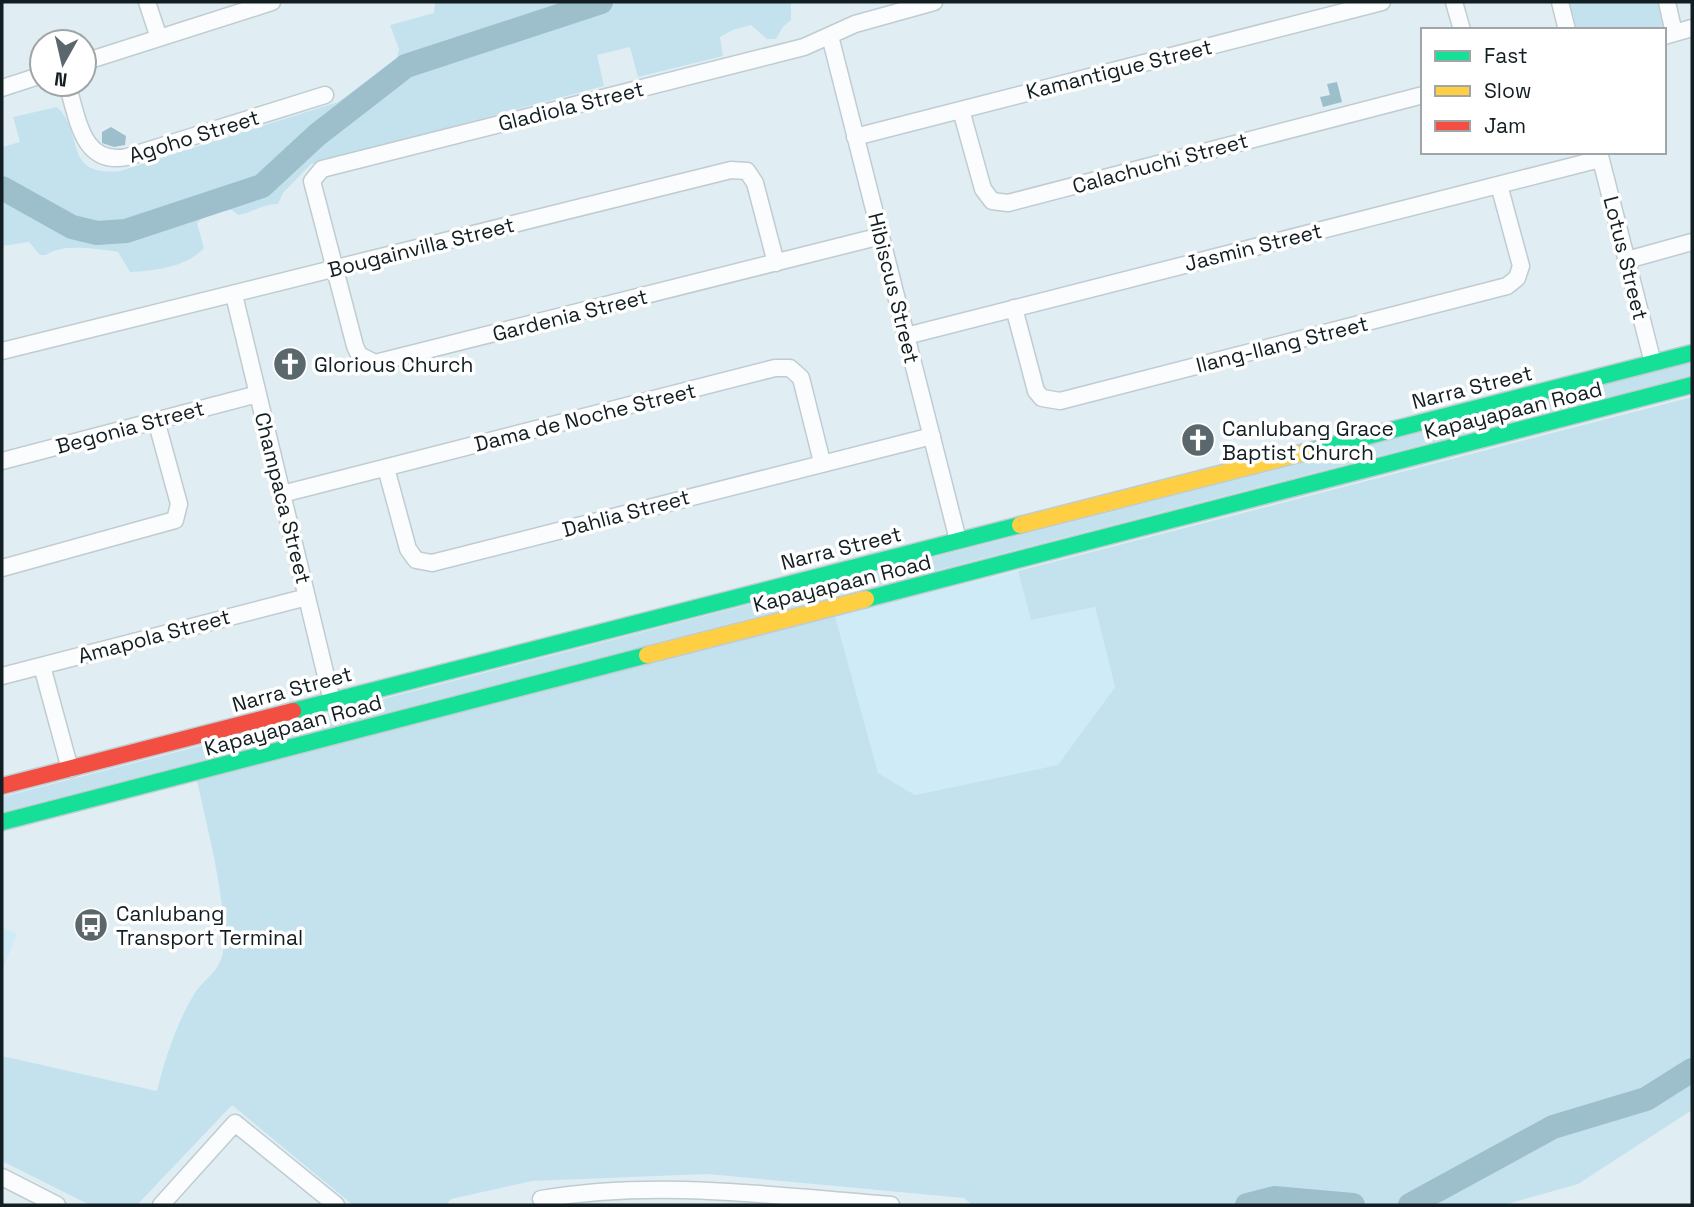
<svg xmlns="http://www.w3.org/2000/svg" width="1694" height="1207" viewBox="0 0 1694 1207" font-family="'Space Grotesk',sans-serif">
  <rect width="100%" height="100%" fill="#e0eef4"/>
  <path fill="#ceebf7" d="M1018,571L1031,620L1095,607L1115,687L1059,765L915,795L878,773L835,616Z
    M2,927L17,934L2,971Z"/>
  <path fill="#c4e2ee" d="M435,2H791V20L783,27L776,39H767L751,25L733,30L720,37L723,56L638,77L630,47L597,55L604,86L311,164L283,193L278,204C263,204 253,212 238,215L232,210L208,212L197,223L204,248C187,267 154,271 130,272L118,252C98,249 63,243 46,255H40L29,242L2,246V147L20,142L13,117L57,107C85,133 62,177 120,171L338,102L397,58L399,49L390,25L434,13Z
    M1569,2H1660L1663,25L1659,30H1577Z
    M1692,362V375L2,812V797Z
    M1692,397V1110L1578,1184L1504,1205H972L964,1198L707,1174L532,1181L451,1199L446,1205H353L232,1105L137,1205H90L2,1161V1056L157,1091C165,1058 176,1025 193,996C200,983 214,975 220,962C235,931 205,818 197,781L835,616L878,773L915,795L1058,765L1115,687L1095,607L1031,620L1018,571Z"/>
  <path fill="#9dbecb" d="M1337,82L1342,102L1323,107L1320,97L1330,95L1327,84Z
    M111,127L126,136L125,145L114,147L102,143V132Z"/>
  <g fill="none" stroke-linecap="round" stroke-linejoin="round">
    <path stroke="#9dbecb" stroke-width="24" d="M2,188L72,227L97,233L126,231L262,186L317,135L406,66L601,2
      M1247,1205L1274,1198L1353,1205
      M1410,1205L1553,1127L1646,1099L1692,1070"/>
    <g stroke="#bfccd1" stroke-width="19">
      <path id="street" d="M147,2L159,38
        M1454,2L1462,30
        M1560,2L1567,30
        M1667,2L1674,33
        M830,36L958,540
        M1664,36L1692,28
        M84,62L272,2
        M67,84C78,117 81,166 127,157L325,95
        M2,88L42,75
        M961,110L983,189L992,201L1008,203L1423,95
        M855,137L1382,2
        M1599,152L1653,363
        M881,236L375,363L359,355L355,346L312,181L322,169L804,47L855,24L934,2
        M1627,260L1692,242
        M234,295L332,701
        M1014,308L1036,391L1042,398L1060,401L1507,286L1517,278L1521,266L1499,185
        M906,336L1600,159
        M2,351L731,170L747,171L755,183L776,263
        M2,461L258,394
        M386,468L408,549L416,560L432,563L932,436
        M282,494L775,368H790L801,378L822,462
        M2,568L175,520L179,504L156,420
        M42,666L70,769
        M2,676L307,597
        M2,1177L57,1205
        M541,1199C658,1179 773,1196 891,1205
        M161,1205L235,1123L336,1205"/>
    </g>
    <g stroke="#bfccd1" stroke-width="19">
      <path id="fast" d="M1302,453L1692,353
        M866,599L1692,385
        M293,711L1020,525
        M2,822L647,655"/>
    </g>
    <g stroke="#bfccd1" stroke-width="19">
      <path id="slow" d="M1020,525L1302,453
        M647,655L866,599"/>
    </g>
    <g stroke="#bfccd1" stroke-width="19">
      <path id="jam" d="M2,786L293,711"/>
    </g>
    <use href="#street" stroke="#fafcfd" stroke-width="16"/>
    <use href="#fast" stroke="#16e098" stroke-width="16"/>
    <use href="#slow" stroke="#ffcf43" stroke-width="16"/>
    <use href="#jam" stroke="#f24e42" stroke-width="16"/>
  </g>
  <defs>
    <g id="church-disc" transform="scale(1.75)"><circle r="9.5" fill="#5a676c" stroke="#fff"/><path d="M-1.2-6h2.4v3.5h3.3v2.4h-3.3V6h-2.4V-.1h-3.3v-2.4h3.3Z" fill="#fff"/></g>
    <g id="bus-disc" transform="scale(1.75)"><circle r="9.5" fill="#5a676c" stroke="#fff"/><path d="M-5-6H5V4H4V6H2V4H-2V6H-4V4H-5ZM-3.5-4V0h7V-4ZM-3.5 1.2v1.5H-2V1.2ZM2 1.2v1.5H3.5V1.2Z" fill="#fff"/></g>
  </defs>
  <g fill-rule="evenodd">
    <use href="#church-disc" x="290" y="364"/>
    <use href="#church-disc" x="1198" y="440"/>
    <use href="#bus-disc" x="91" y="925"/>
  </g>
  <g text-anchor="middle" dominant-baseline="central" stroke-width="7" stroke-linejoin="round" paint-order="stroke">
    <g font-size="21" fill="#121e22" stroke="#fff">
      <text transform="translate(1119 69) rotate(-14)">Kamantigue Street</text>
      <text transform="translate(571 106) rotate(-14)">Gladiola Street</text>
      <text transform="translate(194 136) rotate(-17)">Agoho Street</text>
      <text transform="translate(1160 163) rotate(-15)">Calachuchi Street</text>
      <text transform="translate(421 247) rotate(-14)">Bougainvilla Street</text>
      <text transform="translate(1253 247) rotate(-14)">Jasmin Street</text>
      <text transform="translate(1626 258) rotate(76)">Lotus Street</text>
      <text transform="translate(894 288) rotate(76)">Hibiscus Street</text>
      <text transform="translate(570 315) rotate(-14)">Gardenia Street</text>
      <text transform="translate(1282 344) rotate(-14)">Ilang-Ilang Street</text>
      <text transform="translate(1472 387) rotate(-14)">Narra Street</text>
      <text transform="translate(1513 410) rotate(-14)">Kapayapaan Road</text>
      <text transform="translate(585 417) rotate(-14)">Dama de Noche Street</text>
      <text transform="translate(130 427) rotate(-15)">Begonia Street</text>
      <text transform="translate(283 498) rotate(76)">Champaca Street</text>
      <text transform="translate(626 513) rotate(-15)">Dahlia Street</text>
      <text transform="translate(841 548) rotate(-14)">Narra Street</text>
      <text transform="translate(842 583) rotate(-14)">Kapayapaan Road</text>
      <text transform="translate(154 636) rotate(-15)">Amapola Street</text>
      <text transform="translate(292 689) rotate(-15)">Narra Street</text>
      <text transform="translate(293 725) rotate(-15)">Kapayapaan Road</text>
    </g>
    <g font-size="21" fill="#121e22" stroke="#fff" text-anchor="start">
      <text x="314" y="364">Glorious Church</text>
      <text x="1222" y="428">Canlubang Grace<tspan x="1222" dy="24">Baptist Church</tspan></text>
      <text x="116" y="913">Canlubang<tspan x="116" dy="24">Transport Terminal</tspan></text>
    </g>
  </g>
  <rect width="1694" height="1207" fill="none" stroke="#121e22" stroke-width="7"/>
  <rect x="1421" y="28" width="245" height="126" fill="#ffffff" stroke="#a0a5a7" stroke-width="2"/>
  <rect x="1435" y="51" width="35" height="10" fill="#16e098" stroke="#a0a5a7" stroke-width="2"/>
  <text x="1484" y="63" font-size="21" fill="#121e22">Fast</text>
  <rect x="1435" y="86" width="35" height="10" fill="#ffcf43" stroke="#a0a5a7" stroke-width="2"/>
  <text x="1484" y="98" font-size="21" fill="#121e22">Slow</text>
  <rect x="1435" y="121" width="35" height="10" fill="#f24e42" stroke="#a0a5a7" stroke-width="2"/>
  <text x="1484" y="133" font-size="21" fill="#121e22">Jam</text>
  <g transform="translate(63 63) rotate(188)"><circle r="33" fill="#ffffff" stroke="#a0a5a7" stroke-width="2"/>
  <path d="M0-5L12 26L0 18L-12 26Z" fill="#5a676c"/>
  <text y="-10" font-size="19" font-weight="bold" text-anchor="middle" fill="#121e22">N</text>
  </g>
</svg>
